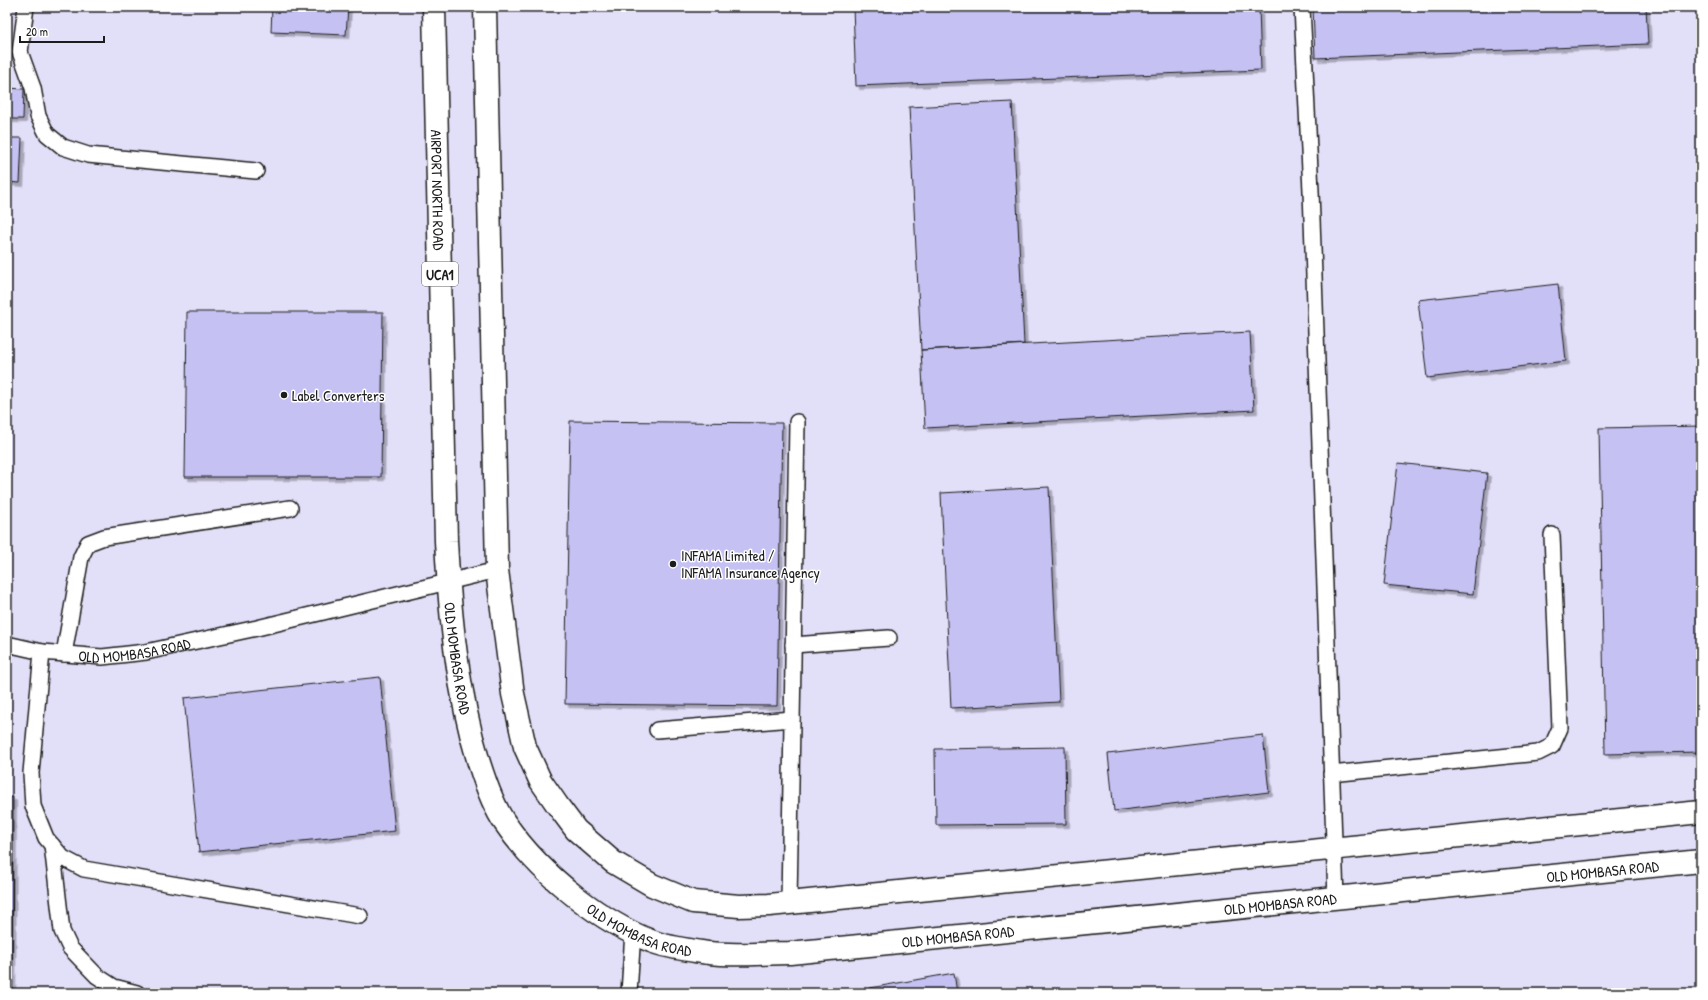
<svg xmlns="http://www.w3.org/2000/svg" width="1708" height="1000" viewBox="0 0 1708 1000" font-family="'Patrick Hand',sans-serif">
  <defs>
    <filter id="shadow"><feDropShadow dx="3.5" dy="3.5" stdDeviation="0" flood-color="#0004"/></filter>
  </defs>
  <rect width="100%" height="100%" fill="#eeecfb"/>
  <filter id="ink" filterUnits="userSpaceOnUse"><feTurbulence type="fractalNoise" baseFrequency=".025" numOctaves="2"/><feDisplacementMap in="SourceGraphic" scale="8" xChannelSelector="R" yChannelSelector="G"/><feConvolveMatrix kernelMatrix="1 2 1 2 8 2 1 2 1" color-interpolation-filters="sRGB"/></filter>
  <g filter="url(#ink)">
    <path fill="#e2dff9" d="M7,7H1701V993H7Z"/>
    <path fill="#c5c1f3" stroke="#1c1c1c" filter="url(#shadow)" d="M272,7H348L346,35L271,32Z
      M853,7H1259L1261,70L856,86Z
      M1313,7H1646L1648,44L1315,58Z
      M7,88L24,89L23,119H7Z
      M1012,102L1024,344L921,350L909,107Z
      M7,138H22L20,183L7,182Z
      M1558,284L1566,361L1427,378L1418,300Z
      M187,312H383L381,477H185Z
      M1250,332L1254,410L925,428L921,350Z
      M570,421L782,423L777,706L565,704Z
      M1701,426V752L1605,754L1599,428Z
      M1398,463L1487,473L1473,594L1384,585Z
      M1049,487L1059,702L951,708L941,493Z
      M380,677L395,831L199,852L184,698Z
      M1263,735L1269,792L1114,811L1108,754Z
      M1065,747L1066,824L936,825L935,749Z
      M7,797H13L12,993H7Z
      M954,973L957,993H870V988Z"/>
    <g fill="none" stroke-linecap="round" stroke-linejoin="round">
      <g stroke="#1c1c1c" stroke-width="18">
        <g id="service">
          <path d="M26,7L20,52L33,88L38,116L47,134L63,147L88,155L256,171"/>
          <path d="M1302,7L1311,191L1336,898"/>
          <path id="s1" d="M7,644L42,652L102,657L146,652L257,628L497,570"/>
          <path d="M793,645L889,638"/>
          <path d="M42,652L31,773L33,806L46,838L63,858L84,869L360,916"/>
          <path d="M64,654L81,557L88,543L104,537L290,508"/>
          <path d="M657,730L792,719"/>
          <path d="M1331,774L1538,753L1552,746L1560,728L1552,535"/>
          <path d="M52,845L62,931L70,948L97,976L114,987L137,993"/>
          <path d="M789,903L797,422"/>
          <path d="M629,993L633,932"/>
        </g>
      </g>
      <g stroke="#1c1c1c" stroke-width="25">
        <g id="primary">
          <path id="s2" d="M434,7L446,541C450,615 457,691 479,763C485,782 493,806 505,823C524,851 549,876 576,897C598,914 625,931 651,941C668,948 690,950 709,953C735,956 763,953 790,953L1701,861"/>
          <path d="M485,7L497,570L513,694L525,747L540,780L558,806L576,830L613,862L652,885L693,902L739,906L769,905L1701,812"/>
        </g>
      </g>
      <use href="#service" stroke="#fff" stroke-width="15"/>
      <use href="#primary" stroke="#fff" stroke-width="22"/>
    </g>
  </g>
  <g fill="#1c1c1c" stroke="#fff" stroke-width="1.5">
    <circle cx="284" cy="395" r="4"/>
    <circle cx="673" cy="564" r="4"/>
  </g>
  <g text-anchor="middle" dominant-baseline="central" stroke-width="3" stroke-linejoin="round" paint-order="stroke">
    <rect fill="#fff" stroke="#606060" stroke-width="1" x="422" y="262" width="36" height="24" rx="3"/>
    <g font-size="14" font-weight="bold" fill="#1c1c1c">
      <text x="440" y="274">UCA1</text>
    </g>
    <g font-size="15" fill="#1c1c1c" stroke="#fff">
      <text stroke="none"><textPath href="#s2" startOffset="183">AIRPORT NORTH ROAD</textPath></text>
      <text stroke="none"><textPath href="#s1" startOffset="129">OLD MOMBASA ROAD</textPath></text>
      <text stroke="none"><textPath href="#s2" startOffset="652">OLD MOMBASA ROAD</textPath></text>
      <text stroke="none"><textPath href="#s2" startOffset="1972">OLD MOMBASA ROAD</textPath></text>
      <text stroke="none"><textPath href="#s2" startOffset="1648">OLD MOMBASA ROAD</textPath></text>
      <text stroke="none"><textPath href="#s2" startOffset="1000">OLD MOMBASA ROAD</textPath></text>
      <text stroke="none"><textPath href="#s2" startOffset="1324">OLD MOMBASA ROAD</textPath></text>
    </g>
    <g font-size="15" fill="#1c1c1c" stroke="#fff" text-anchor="start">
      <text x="292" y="395">Label Converters</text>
      <text x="681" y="555">INFAMA Limited /<tspan x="681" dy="17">INFAMA Insurance Agency</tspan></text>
    </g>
  </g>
  <rect width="1708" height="1000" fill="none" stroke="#fff" stroke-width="24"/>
  <rect x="12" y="12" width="1684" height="976" fill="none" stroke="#1c1c1c" stroke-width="1.5" filter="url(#ink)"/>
  <path d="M20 36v6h84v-6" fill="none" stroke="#1c1c1c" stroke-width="2"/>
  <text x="26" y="36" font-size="12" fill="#1c1c1c" stroke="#ffffff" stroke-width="3" paint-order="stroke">20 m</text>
</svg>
